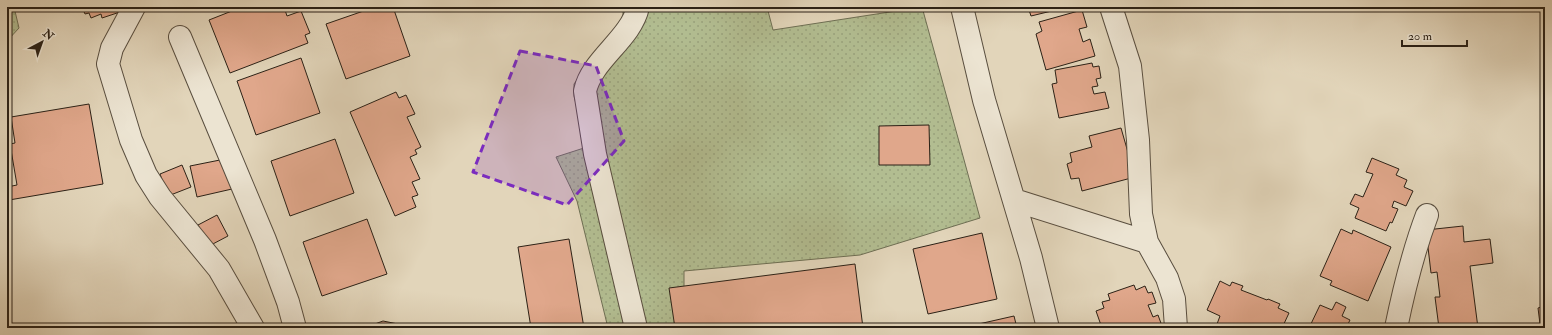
<svg xmlns="http://www.w3.org/2000/svg" width="1552" height="335" viewBox="0 0 1552 335" font-family="'IM FELL Double Pica',serif">
  <defs>
    <pattern id="grass-dots" width="8" height="8" patternUnits="userSpaceOnUse"><rect width="8" height="8" fill="#b2bd91"/><path d="M2 2h.1M6 6h.1" fill="none" stroke="#99a27c" stroke-width="1.8" stroke-linecap="round"/></pattern>
  </defs>
  <rect width="100%" height="100%" fill="#e2d5ba"/>
  <filter id="stains"><feTurbulence type="fractalNoise" baseFrequency=".005" numOctaves="4"/><feColorMatrix values="0 0 0 0 .2 0 0 0 0 .09 0 0 0 0 .02 0 0 0 .5 -.17"/></filter>
  <radialGradient id="worn" r=".72"><stop offset=".6" stop-color="#630" stop-opacity="0"/><stop offset="1" stop-color="#630" stop-opacity=".3"/></radialGradient>
  <path fill="url(#grass-dots)" stroke="#6e6f54" d="M7,7H14L19,28L7,41Z
    M623,7H767L773,30L922,7L980,218L860,255L684,271V328H608L577,201L556,157L587,147L574,96V84L623,17Z"/>
  <path fill="#e0a78b" stroke="#2b2116" d="M82,7H118L120,12L102,18L101,14L91,18L89,13L85,14Z
    M242,7H258L259,11L270,7L271,11L284,7L287,16L301,11L310,33L305,35L308,43L230,73L209,20Z
    M375,7H393L410,56L346,79L326,24Z
    M1028,7H1068L1031,16Z
    M1082,10L1087,27L1079,29L1083,42L1090,39L1095,56L1046,70L1036,34L1042,31L1039,22Z
    M301,58L320,113L256,135L237,81Z
    M1092,63L1093,67L1099,66L1101,78L1096,79L1098,86L1092,87L1094,94L1105,92L1109,108L1059,118L1052,84L1057,83L1055,70Z
    M396,92L399,98L406,95L415,114L407,117L421,147L415,150L417,154L410,157L420,179L412,182L418,195L412,197L416,207L395,216L350,112Z
    M89,104L103,184L9,200L7,187L17,185L10,144L15,143L11,117Z
    M929,125L930,165H879V126Z
    M1121,128L1135,177L1082,191L1079,178L1071,179L1067,164L1072,162L1070,153L1092,147L1089,136Z
    M335,139L354,193L290,216L271,161Z
    M1372,158L1399,169L1396,175L1407,180L1404,187L1413,191L1406,206L1394,201L1392,207L1398,209L1392,223L1390,222L1386,231L1355,218L1359,208L1350,204L1355,194L1363,197L1373,174L1366,172Z
    M225,159L232,189L197,197L190,166Z
    M182,165L191,187L168,196L160,174Z
    M217,215L228,236L209,246L198,225Z
    M367,219L387,274L322,296L303,242Z
    M1463,226L1464,242L1490,239L1493,263L1470,266L1478,328H1439L1435,297H1440L1437,272L1431,273L1426,230Z
    M1341,229L1352,234L1353,230L1391,247L1368,301L1330,285L1332,281L1320,276Z
    M982,233L997,299L928,314L913,249Z
    M569,239L584,328H531L518,247Z
    M855,264L863,328H675L669,288Z
    M1220,281L1230,286L1232,282L1243,286L1241,290L1267,300L1268,299L1280,304L1278,308L1289,313L1282,328H1227L1217,324L1220,316L1207,310Z
    M1134,285L1136,290L1145,286L1148,293L1152,292L1156,303L1148,305L1153,317L1158,315L1162,326L1158,328H1102L1096,311L1104,308L1102,302L1110,300L1108,294Z
    M1336,302L1346,307L1342,316L1350,320L1346,328H1309L1320,305L1332,310Z
    M1545,306V323L1540,324L1538,308Z
    M1014,316L1017,328H961Z
    M383,321L403,325L402,328H364Z"/>
  <g fill="none" stroke-linecap="round" stroke-linejoin="round">
    <g stroke="#594e3f" stroke-width="24">
      <path id="minor" d="M134,7L112,48L108,64L131,140L146,175L160,197L219,269L253,328
        M962,7L984,100L1031,258L1048,328
        M1111,7L1130,66L1138,140L1141,214L1147,242L1167,278L1174,299L1176,328
        M180,37L265,240L288,302L295,328
        M1014,200L1147,242
        M636,328L595,154L585,91C592,59 631,39 638,7
        M1396,328C1404,289 1413,252 1427,215"/>
    </g>
    <use href="#minor" stroke="#ece4d2" stroke-width="22"/>
  </g>
  <path fill="#7b2cbf" fill-opacity="0.2" stroke="#7b2cbf" stroke-width="3" stroke-dasharray="8 5" stroke-linejoin="round" d="M520,51L596,66L624,141L567,205L473,172Z"/>
  <rect width="1552" height="335" fill="none" stroke="#e2d5ba" stroke-width="24"/>
  <rect x="8" y="8" width="1536" height="319" fill="none" stroke="#2b2116" stroke-width="2"/>
  <rect x="12" y="12" width="1528" height="311" fill="none" stroke="#2b2116"/>
  <g transform="translate(42 42) rotate(41)" stroke="#ece4d2" stroke-width="3" paint-order="stroke">
  <path d="M0-3L7 15L0 10L-7 15Z" fill="#2b2116"/>
  <text y="-6" font-size="11" font-weight="bold" text-anchor="middle" fill="#2b2116">N</text>
  </g>
  <path d="M1402 40v6h65v-6" fill="none" stroke="#2b2116" stroke-width="2"/>
  <text x="1408" y="40" font-size="12" fill="#2b2116" stroke="#ece4d2" stroke-width="3" paint-order="stroke">20 m</text>
  <rect width="100%" height="100%" filter="url(#stains)"/>
  <rect width="100%" height="100%" fill="url(#worn)"/>
</svg>
